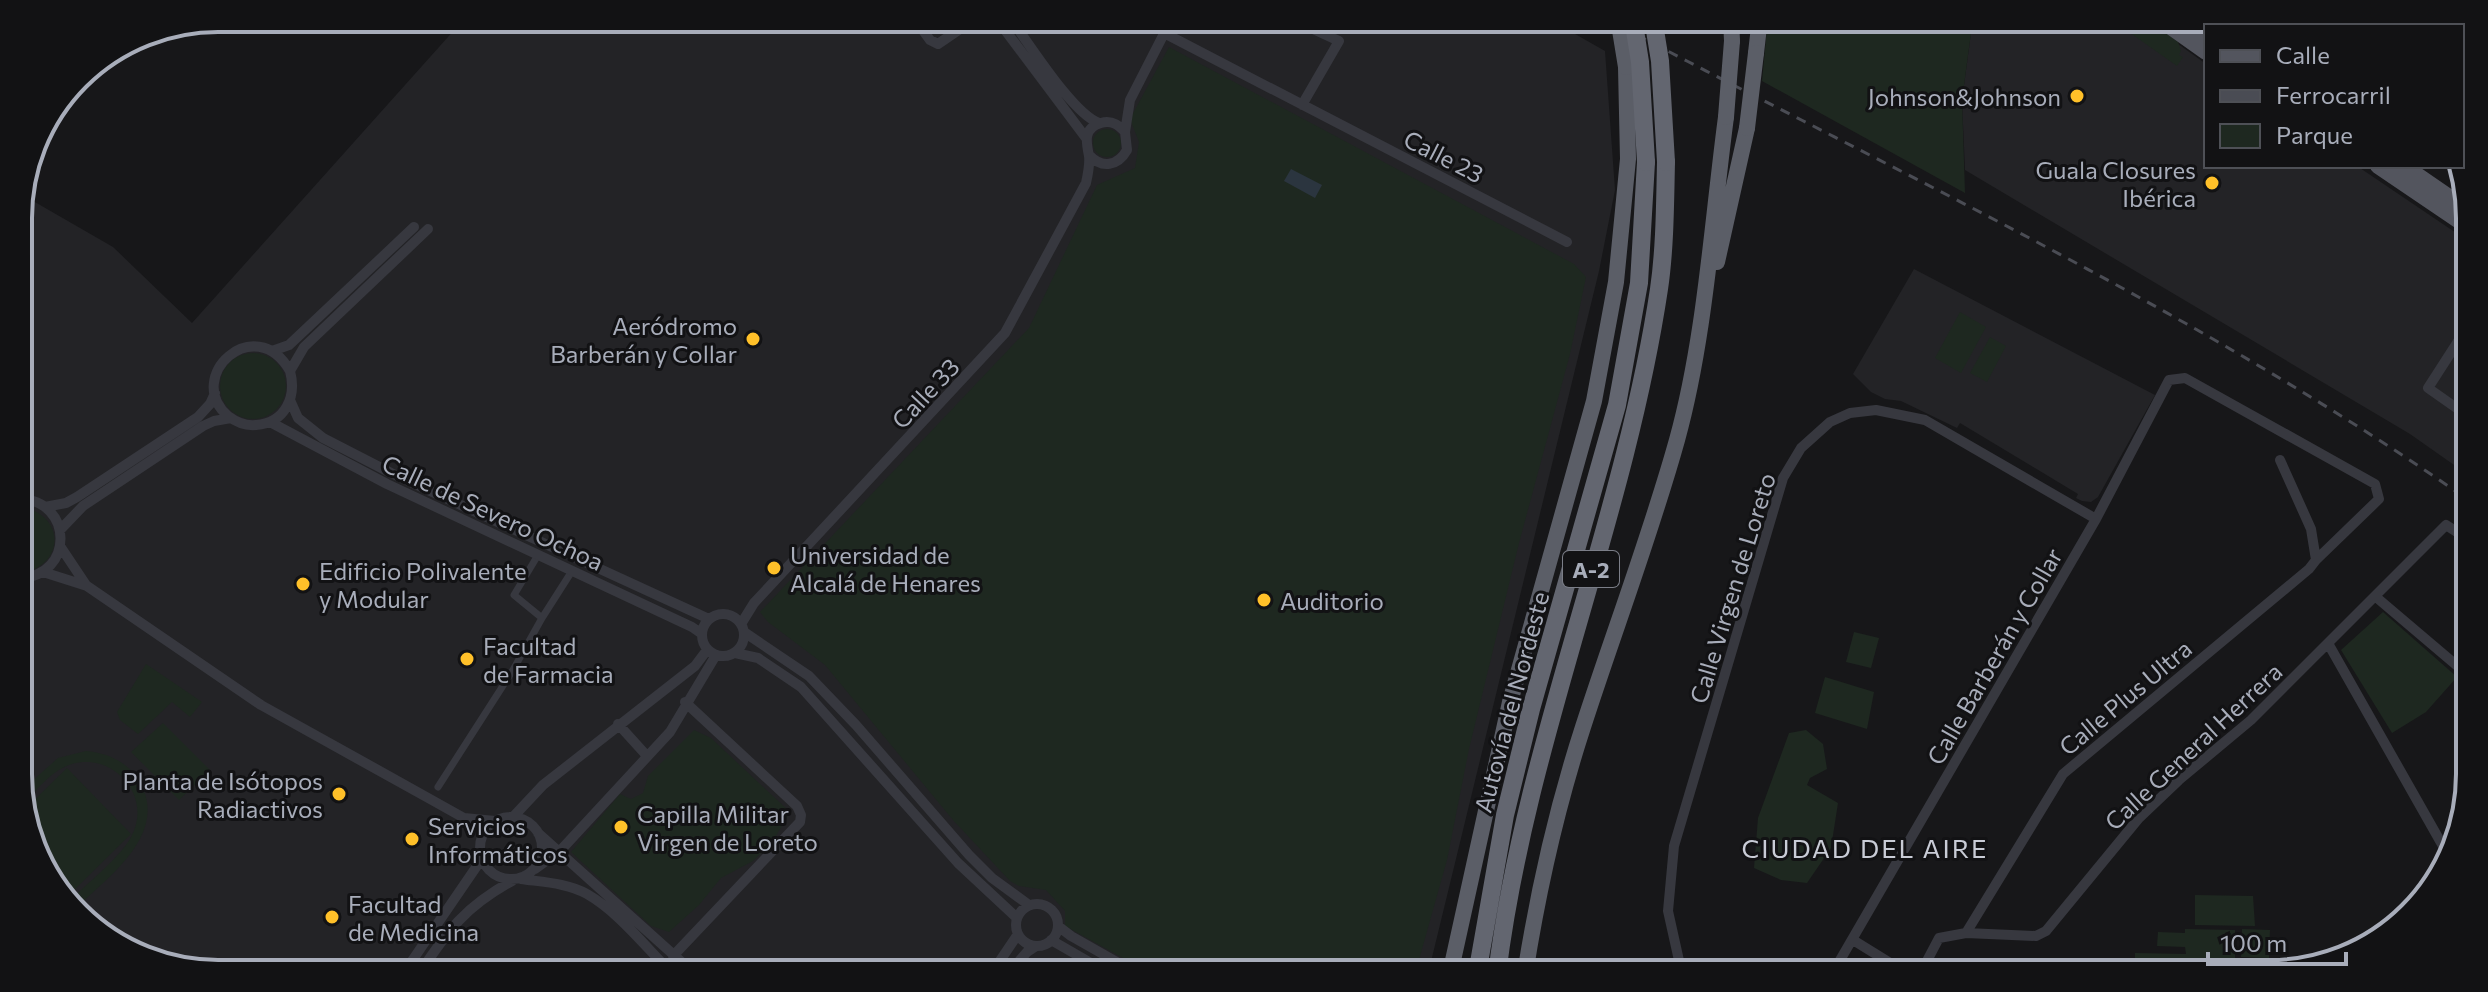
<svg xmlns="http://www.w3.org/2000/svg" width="2488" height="992" viewBox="0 0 2488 992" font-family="Commissioner,sans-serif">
  <rect width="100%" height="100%" fill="#171719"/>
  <path fill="#232326" d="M465,18H1547L1605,51L1615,190L1599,271L1428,974H218L153,963L67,906L22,813L18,204L21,194L113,247L192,323Z
    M1973,18H2142L2206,64V166H2357L2468,241L2464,472L2410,434L1965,170L1962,100Z
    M2219,18H2270L2318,26H2217Z
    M1914,269L2155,395L2098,497L2091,502L2082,501L2076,498L2078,494L1960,423L1957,428L1901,401L1885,399L1871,392L1853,374Z"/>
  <path fill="#1e2820" d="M1768,18H1973L1962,100L1965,193L1762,81Z
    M2109,18H2136L2145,24L2153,23L2178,42L2181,51L2179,55L2183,57L2177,66Z
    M1169,47L1574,264L1586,277L1570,354L1519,543L1469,749L1447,860L1417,967V974H1152L1065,926V911L1046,890L1019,886L1010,881L953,820L825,665L768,622L760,612L1029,328L1097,185L1135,168L1139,142L1130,119Z
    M1093 143a14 14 0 1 1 28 0a14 14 0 1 1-28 0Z
    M1960,312L1986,327L1961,373L1935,358Z
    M1990,337L2006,346L1987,382L1970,373Z
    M220 386a33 33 0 1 1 66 0a33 33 0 1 1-66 0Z
    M20,507C66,513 66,567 20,573Z
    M2383,612L2457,677L2426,712L2392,733L2341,650Z
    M1854,632L1879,638L1871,668L1846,662Z
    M146,664L202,702L190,717L172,702L138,734L120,720L117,712Z
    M1825,677L1874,692L1867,729L1815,713Z
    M163,723L210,770L179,800L131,752Z
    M694,730L711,738L790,812L773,841L753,861L721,878L699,905L669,932L651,926L571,852L620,794L631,799L643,793L648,776Z
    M1806,730L1823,744L1827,769L1810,778L1807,785L1838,803L1831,848L1807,883L1781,880L1754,868L1758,818L1789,733Z
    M86,751C107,753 126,761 138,779C172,833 108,877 74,910L66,904C84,886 120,858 131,837C154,796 112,750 69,765C50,772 36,791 22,805V790L58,758Z
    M67,768L131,834L64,900L22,812Z
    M2195,895L2253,896L2255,926L2195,925Z
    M2185,929L2235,930V974H2135V953L2186,954L2185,947L2157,946L2158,932L2185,933Z
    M2242,929L2270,930L2269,958L2241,957Z"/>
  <path fill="#2b353f" d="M1291,169L1322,185L1315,198L1284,181Z"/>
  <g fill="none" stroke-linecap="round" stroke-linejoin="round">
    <path stroke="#37383f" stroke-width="7" d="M542,618L572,571
      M438,787L513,670L542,618L514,595L538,555"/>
    <path stroke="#37383f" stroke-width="10" d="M914,18L930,40L938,44L976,18
      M996,18L1086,138
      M1010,18C1029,43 1072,113 1099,123
      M1298,22L1339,41L1302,105
      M1164,33L1567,242
      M1125,132L1130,100L1172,18
      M272,351L289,345L414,227
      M290,371C255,310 183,377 228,416C236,422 246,426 256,425C285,423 297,397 290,371L304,347L428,229
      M290,400L298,418L323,438L391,473L709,619
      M2465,414L2428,388L2466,329
      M270,422L387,484L692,627L702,634
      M20,499C73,500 75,576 20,578
      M45,507L66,503L77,497L198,417L210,404L215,393
      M60,530L83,506L203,426L214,421L231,418
      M60,546L86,585
      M43,572L87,586L261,705L430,799L464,818L495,821
      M2376,597L2462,670
      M702 635a21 21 0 1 1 42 0a21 21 0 1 1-42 0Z
      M741,624L754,603L1005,333L1086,183C1088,174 1090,164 1089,156C1086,142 1083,128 1101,123C1111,120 1118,124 1125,132L1127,150C1118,166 1102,169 1089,155
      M744,632L809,676L856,725L969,855L992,878L1029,905
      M2329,645L2448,855
      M735,653L758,658L801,687L958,863L1017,918
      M618,724L647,756
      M480 848a31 31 0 1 1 62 0a31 31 0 1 1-62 0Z
      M513,817L543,785L695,666L707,650
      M538,833L695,974
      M535,869L560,851L670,732L716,655
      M521,879C542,882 568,883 587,894C620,913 646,948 673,974
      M1016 925a21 21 0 1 1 42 0a21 21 0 1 1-42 0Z
      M1058,926L1071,936L1138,974
      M1966,933L2063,774L2309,569L2316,560L2311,529L2280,460
      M1051,940L1110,974
      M1853,940L1908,974
      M673,956L800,822L801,815L797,806L685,702
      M403,974L481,860
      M419,974C448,930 465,907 512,881
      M991,974L1018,934
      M1008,974L1027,952L1036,946
      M1682,974L1668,911L1674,846L1783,478L1801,448L1830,422L1850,413L1876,410L1925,420L2096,519
      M1832,974L2096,519L2169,380L2185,378L2375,484L2379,499L2316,560
      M1920,974L1939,938L1966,933L2036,936L2046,931L2139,818L2179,780L2251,720L2446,525L2463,536"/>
    <path stroke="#53555e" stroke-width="16" d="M2158,18L2206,52
      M2178,18L2206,36
      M2378,166L2468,227
      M2404,166L2468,210"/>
    <path stroke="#5b5e67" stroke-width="16" d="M1731,18L1732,41
      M1756,53L1760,18
      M1717,262L1747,128
      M1450,974L1510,702L1594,401L1616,282L1628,159L1626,67
      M1525,974C1538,891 1557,807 1583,727C1614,631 1650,537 1677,440C1705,339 1712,222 1726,117"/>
    <path stroke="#636670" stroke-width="18" d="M1477,974L1505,815L1531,709L1617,405L1639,283L1646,162
      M1497,974C1526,740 1624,522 1659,289C1665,248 1665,204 1666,162"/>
    <path stroke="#4a4c54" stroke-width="3" stroke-dasharray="10 8" stroke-linecap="butt" d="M1605,18C1895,172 2194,309 2464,497"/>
    <path stroke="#5b5e67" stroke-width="16" d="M1618,18L1626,67
      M1726,117L1732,41
      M1747,128L1756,53"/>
    <path stroke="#636670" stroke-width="18" d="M1633,18L1640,62L1646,162
      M1653,18L1660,61L1666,162"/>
  </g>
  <g fill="#ffc029" stroke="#121214" stroke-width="3">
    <circle cx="2077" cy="96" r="8"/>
    <circle cx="2212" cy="183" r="8"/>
    <circle cx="753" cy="339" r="8"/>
    <circle cx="774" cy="568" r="8"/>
    <circle cx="303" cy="584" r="8"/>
    <circle cx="1264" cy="600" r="8"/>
    <circle cx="467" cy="659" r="8"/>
    <circle cx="339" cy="794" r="8"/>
    <circle cx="621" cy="827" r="8"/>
    <circle cx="412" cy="839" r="8"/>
    <circle cx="332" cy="917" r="8"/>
  </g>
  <g text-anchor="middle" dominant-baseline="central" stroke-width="6" stroke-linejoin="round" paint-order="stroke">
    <rect fill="#121214" stroke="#7b7e88" stroke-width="2" x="1563" y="551" width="56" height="36" rx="6"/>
    <g font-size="22" font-weight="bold" fill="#a8adba">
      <text x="1591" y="569">A-2</text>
    </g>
    <g font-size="24" fill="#a8adba" stroke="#121214" text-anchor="start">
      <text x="2061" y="96" text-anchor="end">Johnson&amp;Johnson</text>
      <text x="2196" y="169" text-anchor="end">Guala Closures<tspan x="2196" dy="28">Ibérica</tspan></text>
      <text x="737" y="325" text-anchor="end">Aeródromo<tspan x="737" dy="28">Barberán y Collar</tspan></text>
      <text x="790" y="554">Universidad de<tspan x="790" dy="28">Alcalá de Henares</tspan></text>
      <text x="319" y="570">Edificio Polivalente<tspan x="319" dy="28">y Modular</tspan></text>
      <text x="1280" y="600">Auditorio</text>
      <text x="483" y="645">Facultad<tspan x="483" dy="28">de Farmacia</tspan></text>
      <text x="323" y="780" text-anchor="end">Planta de Isótopos<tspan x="323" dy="28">Radiactivos</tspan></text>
      <text x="637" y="813">Capilla Militar<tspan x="637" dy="28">Virgen de Loreto</tspan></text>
      <text x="428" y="825">Servicios<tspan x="428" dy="28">Informáticos</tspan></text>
      <text x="348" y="903">Facultad<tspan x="348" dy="28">de Medicina</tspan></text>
    </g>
    <g font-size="24" fill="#a8adba" stroke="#121214">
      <text transform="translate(1444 156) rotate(27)">Calle 23</text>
      <text transform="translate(925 393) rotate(-47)">Calle 33</text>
      <text transform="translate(493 512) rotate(25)">Calle de Severo Ochoa</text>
      <text transform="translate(1732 588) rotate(-73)">Calle Virgen de Loreto</text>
      <text transform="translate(1994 656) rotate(-60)">Calle Barberán y Collar</text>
      <text transform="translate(2125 697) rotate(-40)">Calle Plus Ultra</text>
      <text transform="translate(1511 702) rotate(-75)">Autovía del Nordeste</text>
      <text transform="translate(2193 746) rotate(-43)">Calle General Herrera</text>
    </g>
    <g font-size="26" letter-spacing="2" fill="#c9ccd6" stroke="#121214">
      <text x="1865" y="847">CIUDAD DEL AIRE</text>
    </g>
  </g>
  <path d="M0 0H2488V992H0ZM218 32H2270A186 186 0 0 1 2456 218V774A186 186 0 0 1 2270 960H218A186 186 0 0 1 32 774V218A186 186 0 0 1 218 32Z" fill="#121214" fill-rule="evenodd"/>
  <path fill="none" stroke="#a8adba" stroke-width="4" d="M218 32H2270A186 186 0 0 1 2456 218V774A186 186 0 0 1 2270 960H218A186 186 0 0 1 32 774V218A186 186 0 0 1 218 32Z"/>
  <rect x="2204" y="24" width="260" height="144" fill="#121214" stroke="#4e5056" stroke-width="2"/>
  <rect x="2220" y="50" width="40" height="12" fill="#53555e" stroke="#4e5056" stroke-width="2"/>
  <text x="2276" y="64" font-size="24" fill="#a8adba">Calle</text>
  <rect x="2220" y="90" width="40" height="12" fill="#4a4c54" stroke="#4e5056" stroke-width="2"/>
  <text x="2276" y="104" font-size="24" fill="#a8adba">Ferrocarril</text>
  <rect x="2220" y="124" width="40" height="24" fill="#1e2820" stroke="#4e5056" stroke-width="2"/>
  <text x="2276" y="144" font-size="24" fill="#a8adba">Parque</text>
  <path d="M2208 952v12h138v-12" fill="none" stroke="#a8adba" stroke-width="4"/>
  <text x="2220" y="952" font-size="24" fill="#a8adba" stroke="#121214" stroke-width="6" paint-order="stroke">100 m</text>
</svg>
